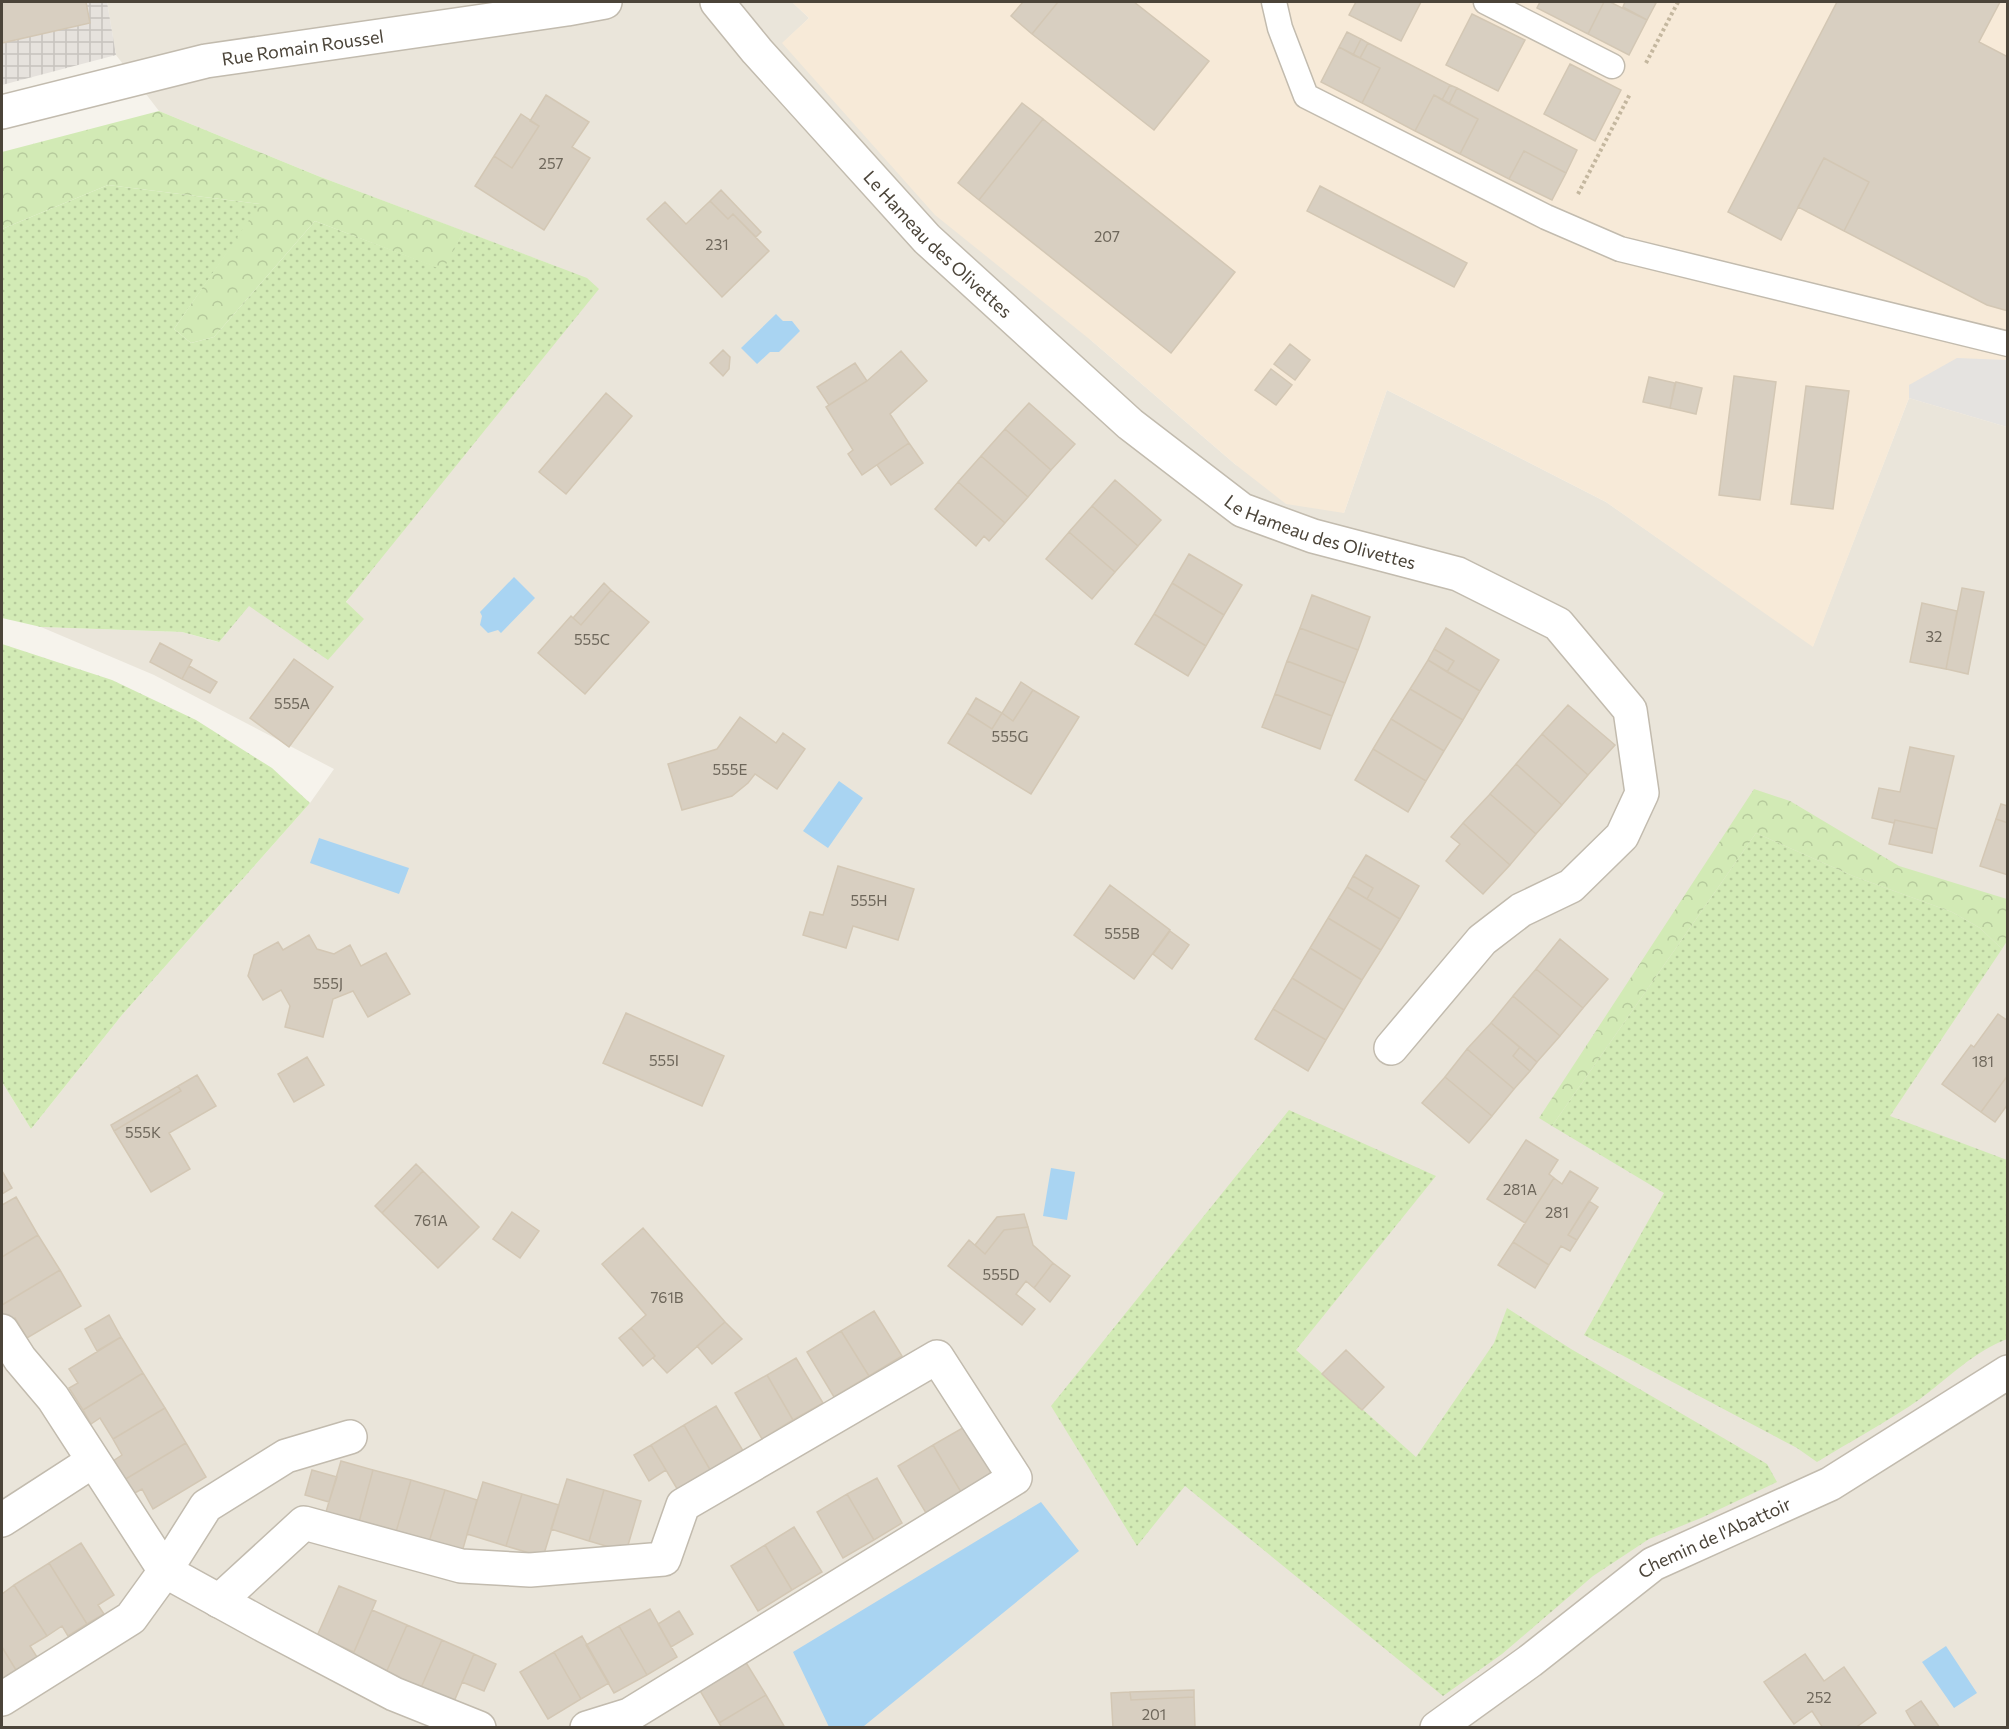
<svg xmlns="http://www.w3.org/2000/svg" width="2009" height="1729" viewBox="0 0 2009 1729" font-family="Commissioner,sans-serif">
  <defs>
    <pattern id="industrial-grid" width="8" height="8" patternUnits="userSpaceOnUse" patternTransform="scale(1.5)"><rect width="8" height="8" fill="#e6e2dd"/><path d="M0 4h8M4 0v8" fill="none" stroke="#c7c3be"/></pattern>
    <pattern id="grass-dots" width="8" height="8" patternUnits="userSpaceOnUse" patternTransform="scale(1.5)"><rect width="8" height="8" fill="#d2eab5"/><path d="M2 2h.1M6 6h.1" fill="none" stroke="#b6ca9c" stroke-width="1.8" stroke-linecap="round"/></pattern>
    <pattern id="forest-crowns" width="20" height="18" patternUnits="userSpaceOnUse" patternTransform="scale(1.5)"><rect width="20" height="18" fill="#d2eab5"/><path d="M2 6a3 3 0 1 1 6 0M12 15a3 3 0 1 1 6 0" fill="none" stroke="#b6ca9c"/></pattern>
  </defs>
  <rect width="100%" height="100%" fill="#f6f3ec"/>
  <path fill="#eae5da" d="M107,2H792L809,18L783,43L1093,342L1236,465L1344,513L1387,390L1606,502L1813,646L1909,398L2007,427V1727H2V1082L31,1129L122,1015L310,803L334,769L154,675L41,627L182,632L218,642L249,605L363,619L346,603L558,267L318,176L159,111L116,55Z"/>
  <path fill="#f7ead8" d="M792,2H2007V427L1909,398L1813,647L1606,502L1387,390L1344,513L1286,504L1236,465L1093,342L935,215L782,43L809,18Z"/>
  <path fill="url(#industrial-grid)" d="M2,2H107L116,55L2,85Z"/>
  <path fill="url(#grass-dots)" d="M108,185L261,204L174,329L191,343L214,337L315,221L442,269L464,231L587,278L599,289L346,602L364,619L328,660L249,606L219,642L182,632L41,627L2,618V229Z
    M2,644L112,680L196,720L272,768L310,803L122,1015L31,1129L2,1082Z
    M1756,833L1853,876L1952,912L1980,928L2002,949L1890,1116L2007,1160V1339C1975,1351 1948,1378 1920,1399C1887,1422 1851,1441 1817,1462L1797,1448L1584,1335L1664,1193L1552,1126Z
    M1289,1110L1436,1176L1296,1350L1416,1457L1494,1343L1507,1308L1571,1349L1737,1446L1767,1464L1777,1482L1701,1518L1649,1539L1593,1576L1502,1654L1443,1696L1185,1486L1137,1546L1051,1406Z"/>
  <path fill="url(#forest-crowns)" d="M159,111L318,176L464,231L443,270L315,221L214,337L191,343L174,329L260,204L108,185L2,229V152Z
    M1754,789L1790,801L1899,866L2007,899V941L2002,949L1980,928L1952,912L1853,876L1756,833L1552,1126L1539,1118Z"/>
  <path fill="#e5e3e0" d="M1957,358L2007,360V427L1909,398V385Z"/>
  <path fill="#a9d4f2" d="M776,314L783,321H792L800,331L779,352H770L757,364L741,348Z
    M514,577L535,598L501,633L498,630L488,633L480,625L482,616L480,612Z
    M839,781L863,798L828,848L803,831Z
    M319,838L409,868L399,894L310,863Z
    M1051,1168L1075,1172L1067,1220L1043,1216Z
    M1041,1502L1079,1551L864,1726L829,1727L793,1652Z
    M1946,1646L1977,1693L1954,1708L1922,1662Z"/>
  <path fill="#d8cfc1" stroke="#d3c7b4" stroke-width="1.5" d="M2,2H86L90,23L2,43Z
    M1023,2H1058L1032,34L1011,16Z
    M1058,2H1134L1209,61L1154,130L1032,34Z
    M1356,2H1421L1401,41L1349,15Z
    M1540,2H1604L1588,34L1537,8Z
    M1604,2H1610L1647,20L1629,55L1588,34Z
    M1625,2H1653L1656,3L1647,20L1623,7Z
    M1837,2H2000L1979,42L2008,57V311L1987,305L1844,231L1869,182L1824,158L1781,240L1728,212Z
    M1472,14L1525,40L1498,91L1446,65Z
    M1347,32L1361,39L1353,55L1339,47Z
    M1361,39L1368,43L1360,58L1353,55Z
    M1368,43L1450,85L1442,100L1434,95L1415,131L1362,103L1380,68L1360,58Z
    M1339,47L1380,68L1362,103L1321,82Z
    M1570,64L1621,90L1595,141L1544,114Z
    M1450,85L1457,88L1449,104L1442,100Z
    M1457,88L1577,150L1566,173L1524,151L1509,179L1460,154L1478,119L1449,104Z
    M546,95L589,122L572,147L590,158L544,230L475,186L494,156L512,168L539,126L530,121Z
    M1434,95L1478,119L1460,154L1415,131Z
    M1022,103L1043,119L979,200L958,183Z
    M521,114L539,126L512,168L494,156Z
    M1043,119L1235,272L1171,353L979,200Z
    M1524,151L1566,173L1552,200L1509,179Z
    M1824,158L1869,182L1844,231L1798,207Z
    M1320,186L1467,263L1454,287L1307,211Z
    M721,190L761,232L756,237L733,214L728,219L710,201Z
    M710,201L728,219L733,214L769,251L722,297L647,219L665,202L686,224Z
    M1290,344L1310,360L1295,380L1274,364Z
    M723,350L730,357L729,369L723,376L710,363Z
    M901,351L927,381L890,414L909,443L862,475L848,454L853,450L826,407L867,381Z
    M855,363L867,381L829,405L817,387Z
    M1271,369L1292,385L1276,405L1255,390Z
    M1734,376L1776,382L1760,500L1719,495Z
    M1649,377L1675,383L1670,408L1643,402Z
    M1676,382L1702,388L1696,414L1670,408Z
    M1806,386L1849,391L1833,509L1791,504Z
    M606,393L632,416L566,494L539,472Z
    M1029,403L1075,444L1051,470L1005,429Z
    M1005,429L1051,470L1028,497L981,456Z
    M909,443L923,463L891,485L877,465Z
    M981,456L1028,497L1005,523L958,482Z
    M1115,480L1161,520L1138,546L1092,506Z
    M958,482L1005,523L989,541L984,536L976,546L935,509Z
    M1092,506L1138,546L1115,572L1069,532Z
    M1069,532L1115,572L1092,599L1046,559Z
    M1189,554L1242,585L1224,615L1172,583Z
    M604,583L611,590L581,625L573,618Z
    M1172,583L1224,615L1206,646L1154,614Z
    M1962,588L1984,592L1968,674L1946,669Z
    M611,590L649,622L585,694L538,653L571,616L581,625Z
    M1312,595L1370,617L1358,650L1300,628Z
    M1922,603L1957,611L1946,669L1910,662Z
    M1154,614L1206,646L1188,676L1135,644Z
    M1300,628L1358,650L1345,683L1287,661Z
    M1446,628L1499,660L1480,691L1447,672L1454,661L1434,649Z
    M160,643L192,660L182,679L150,662Z
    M1434,649L1454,661L1447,672L1428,660Z
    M294,659L333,687L289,747L250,718Z
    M1428,660L1480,691L1463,720L1410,689Z
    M1287,661L1345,683L1332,716L1275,694Z
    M189,666L217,682L210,693L182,679Z
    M1021,682L1033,690L1013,721L1002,713Z
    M1410,689L1463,720L1444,751L1391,719Z
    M1033,690L1079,717L1031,794L948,743L967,713L992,729L1002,713L1013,721Z
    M1275,694L1332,716L1320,749L1262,727Z
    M976,698L1002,713L992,729L967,713Z
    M1568,705L1615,745L1588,775L1542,734Z
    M740,717L776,743L783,733L805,749L777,789L755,774L748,783L732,796L682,810L668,764L717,749Z
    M1391,719L1444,751L1426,781L1373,749Z
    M1542,734L1588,775L1562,805L1516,764Z
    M1910,747L1954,756L1937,829L1895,820L1894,823L1872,818L1879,788L1900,792Z
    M1373,749L1426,781L1408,812L1355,780Z
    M1516,764L1562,805L1536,834L1490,794Z
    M1490,794L1536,834L1510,865L1463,823Z
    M2001,804L2008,806V823L1996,819Z
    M1996,819L2008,823V875L1980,866Z
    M1895,820L1937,829L1932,853L1889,844Z
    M1463,823L1510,865L1483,894L1446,861L1460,844L1451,837Z
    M1366,855L1419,886L1400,919L1367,899L1373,888L1353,876Z
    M838,866L914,889L898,940L853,926L846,948L803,935L810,912L823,915Z
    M1353,876L1373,888L1367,899L1347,887Z
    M1110,885L1170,930L1134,979L1074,935Z
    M1347,887L1400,919L1381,950L1328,918Z
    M1328,918L1381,950L1362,980L1310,948Z
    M1170,931L1189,945L1172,969L1153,954Z
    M309,935L317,949L334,954L350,945L361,966L386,953L410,994L368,1017L353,991L333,999L323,1037L285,1027L290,1006L281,990L263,1000L248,976L254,955L278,942L283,950Z
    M1560,939L1608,979L1583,1008L1536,969Z
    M1310,948L1362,980L1344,1010L1292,978Z
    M1536,969L1583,1008L1560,1036L1513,996Z
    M1292,978L1344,1010L1326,1040L1273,1009Z
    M1513,996L1560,1036L1537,1062L1491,1023Z
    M1273,1009L1326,1040L1308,1071L1255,1039Z
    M626,1013L724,1056L702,1106L603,1063Z
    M1998,1014L2008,1021V1075L1981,1112L1942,1084L1971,1045L1974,1047Z
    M1491,1023L1520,1047L1513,1056L1530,1071L1514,1089L1467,1049Z
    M1520,1047L1537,1062L1530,1071L1513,1056Z
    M1467,1049L1514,1089L1492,1116L1445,1077Z
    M307,1057L324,1085L294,1102L278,1074Z
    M197,1075L216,1106L169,1133L190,1169L151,1192L114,1131L181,1091L178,1086Z
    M2008,1075V1104L1995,1122L1981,1112Z
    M1445,1077L1492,1116L1469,1143L1422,1103Z
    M178,1086L181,1091L114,1131L111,1125Z
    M1526,1140L1558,1160L1549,1174L1554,1178L1525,1223L1487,1199Z
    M416,1164L423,1171L382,1213L375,1206Z
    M2,1171L12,1188L2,1194Z
    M423,1171L479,1227L438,1268L382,1213Z
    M1570,1171L1598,1188L1568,1235L1577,1240L1570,1251L1561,1246L1549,1265L1513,1242L1554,1178L1562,1184Z
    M16,1197L38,1235L2,1257V1205Z
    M1589,1201L1598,1207L1577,1240L1568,1235Z
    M512,1212L539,1231L520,1258L493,1239Z
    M1024,1214L1028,1227L1004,1230L985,1254L975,1245L997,1217Z
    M1028,1227L1033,1245L1053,1263L1034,1288L1026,1281L1016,1294L1035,1309L1022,1325L948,1266L969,1240L985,1254L1004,1230Z
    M643,1228L725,1322L667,1373L653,1358L655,1356L631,1328L646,1315L602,1264Z
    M38,1235L60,1270L2,1305V1257Z
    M1513,1242L1549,1265L1535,1288L1498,1265Z
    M1053,1263L1070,1276L1050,1302L1034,1288Z
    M60,1270L81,1306L27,1338L15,1318L6,1323L2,1316V1305Z
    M874,1311L902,1356L869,1376L841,1331Z
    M109,1315L121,1337L97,1351L85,1329Z
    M725,1322L742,1339L712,1364L697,1346Z
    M631,1328L655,1356L643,1366L619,1338Z
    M841,1331L869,1376L834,1397L807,1352Z
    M121,1337L143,1373L83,1410L69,1388L78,1383L69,1369Z
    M1346,1350L1384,1387L1362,1410L1322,1374Z
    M796,1358L823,1403L793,1420L767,1375Z
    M143,1373L165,1408L113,1439L100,1418L91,1424L83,1410Z
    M767,1375L793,1420L762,1439L735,1393Z
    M716,1406L745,1454L712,1473L684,1425Z
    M165,1408L186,1443L124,1480L113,1461L122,1455L113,1439Z
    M684,1425L712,1473L679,1492L651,1445Z
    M966,1426L993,1472L961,1492L933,1445Z
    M186,1443L206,1477L153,1509L142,1489L133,1494L124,1480Z
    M651,1445L666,1470L649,1481L634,1455Z
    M933,1445L961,1492L926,1513L898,1466Z
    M341,1461L373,1470L359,1522L326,1512Z
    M312,1470L337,1477L329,1502L305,1495Z
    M373,1470L411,1480L396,1532L359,1522Z
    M877,1478L902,1523L874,1540L847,1494Z
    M567,1479L604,1490L589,1541L551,1529Z
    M411,1480L445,1490L429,1542L396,1532Z
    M483,1482L522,1494L506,1546L467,1534Z
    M445,1490L477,1500L462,1552L429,1542Z
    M604,1490L641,1501L626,1552L589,1541Z
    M522,1494L559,1505L543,1557L506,1546Z
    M847,1494L874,1540L843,1558L817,1512Z
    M794,1527L822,1572L792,1590L765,1545Z
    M81,1543L114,1595L98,1605L104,1614L87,1624L49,1563Z
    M765,1545L792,1590L758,1611L731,1566Z
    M49,1563L87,1624L68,1636L62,1626L47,1636L14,1585Z
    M14,1585L47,1636L30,1646L37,1657L16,1670L2,1647V1594Z
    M339,1586L376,1601L354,1652L317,1636Z
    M650,1609L677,1657L647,1675L619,1626Z
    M372,1610L407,1625L385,1675L350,1661Z
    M679,1611L693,1634L671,1647L658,1624Z
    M407,1625L442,1640L420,1690L385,1675Z
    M619,1626L647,1675L614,1693L586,1645Z
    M582,1636L609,1683L581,1699L554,1652Z
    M442,1640L474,1654L453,1704L420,1690Z
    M2,1647L16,1670L2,1679Z
    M554,1652L581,1699L548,1719L520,1672Z
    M474,1654L496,1664L484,1691L462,1682Z
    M1805,1654L1824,1681L1844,1667L1876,1713L1855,1728H1823L1812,1711L1794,1724L1764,1682Z
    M745,1661L766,1695L719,1723L699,1689Z
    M1194,1690V1697L1131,1700L1130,1692Z
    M1130,1692L1131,1700L1194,1697L1195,1728H1113L1111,1693Z
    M766,1695L784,1726L722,1728L719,1723Z
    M1921,1701L1940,1728H1917L1911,1720L1906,1711Z"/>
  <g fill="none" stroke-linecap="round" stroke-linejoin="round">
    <g stroke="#c2bbae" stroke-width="27">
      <path id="service" d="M1274,2L1280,28L1306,96L1546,217L1620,249L2008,344
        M1486,2L1612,66"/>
    </g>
    <g stroke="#c2bbae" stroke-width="36">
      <g id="minor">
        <path id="s1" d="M717,2L757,51L927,239L1130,424L1242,510L1313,536L1458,574L1558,624L1630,710L1642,793L1622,836L1571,886L1521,910L1482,940L1391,1048"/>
        <path id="s2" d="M2,112L206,61L567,9L605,2"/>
        <path d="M2,1331L20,1359L53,1398L165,1571L265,1626L394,1694L479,1728"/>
        <path d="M2,1520L93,1461"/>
        <path d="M219,1601L304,1523L461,1566L530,1570L664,1559L683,1505L937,1357L1015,1478L629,1715L587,1728"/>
        <path d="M2,1699L131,1618L165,1571L206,1506L286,1456L350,1437"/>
        <path id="s3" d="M1437,1728L1530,1661L1653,1564L1830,1484L2008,1372"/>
      </g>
    </g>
    <path stroke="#c4b79f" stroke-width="4" stroke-dasharray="3 3" stroke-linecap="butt" d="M1646,63L1678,2
      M1578,194L1630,94"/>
    <use href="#service" stroke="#fff" stroke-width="24"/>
    <use href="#minor" stroke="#fff" stroke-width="33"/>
  </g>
  <g text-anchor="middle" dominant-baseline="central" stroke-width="4.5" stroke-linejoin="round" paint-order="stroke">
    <g font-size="15" fill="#6e675b">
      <text x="551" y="163">257</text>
      <text x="1107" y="236">207</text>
      <text x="717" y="244">231</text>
      <text x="1934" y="636">32</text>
      <text x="592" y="639">555C</text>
      <text x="292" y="703">555A</text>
      <text x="1010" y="736">555G</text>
      <text x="730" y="769">555E</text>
      <text x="869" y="900">555H</text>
      <text x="1122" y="933">555B</text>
      <text x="328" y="983">555J</text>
      <text x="664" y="1060">555I</text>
      <text x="1983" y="1061">181</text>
      <text x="143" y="1132">555K</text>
      <text x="1520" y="1189">281A</text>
      <text x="1557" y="1212">281</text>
      <text x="431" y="1220">761A</text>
      <text x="1001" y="1274">555D</text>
      <text x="667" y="1297">761B</text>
      <text x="1819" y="1697">252</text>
      <text x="1154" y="1714">201</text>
    </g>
    <g font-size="18" fill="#4b4439" stroke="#fff">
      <text stroke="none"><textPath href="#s2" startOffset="308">Rue Romain Roussel</textPath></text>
      <text stroke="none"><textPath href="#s1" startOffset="328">Le Hameau des Olivettes</textPath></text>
      <text stroke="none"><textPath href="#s1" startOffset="814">Le Hameau des Olivettes</textPath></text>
      <text stroke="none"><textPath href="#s3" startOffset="338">Chemin de l'Abattoir</textPath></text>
    </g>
  </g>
  <rect width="2009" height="1729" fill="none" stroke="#4b4439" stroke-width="6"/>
</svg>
